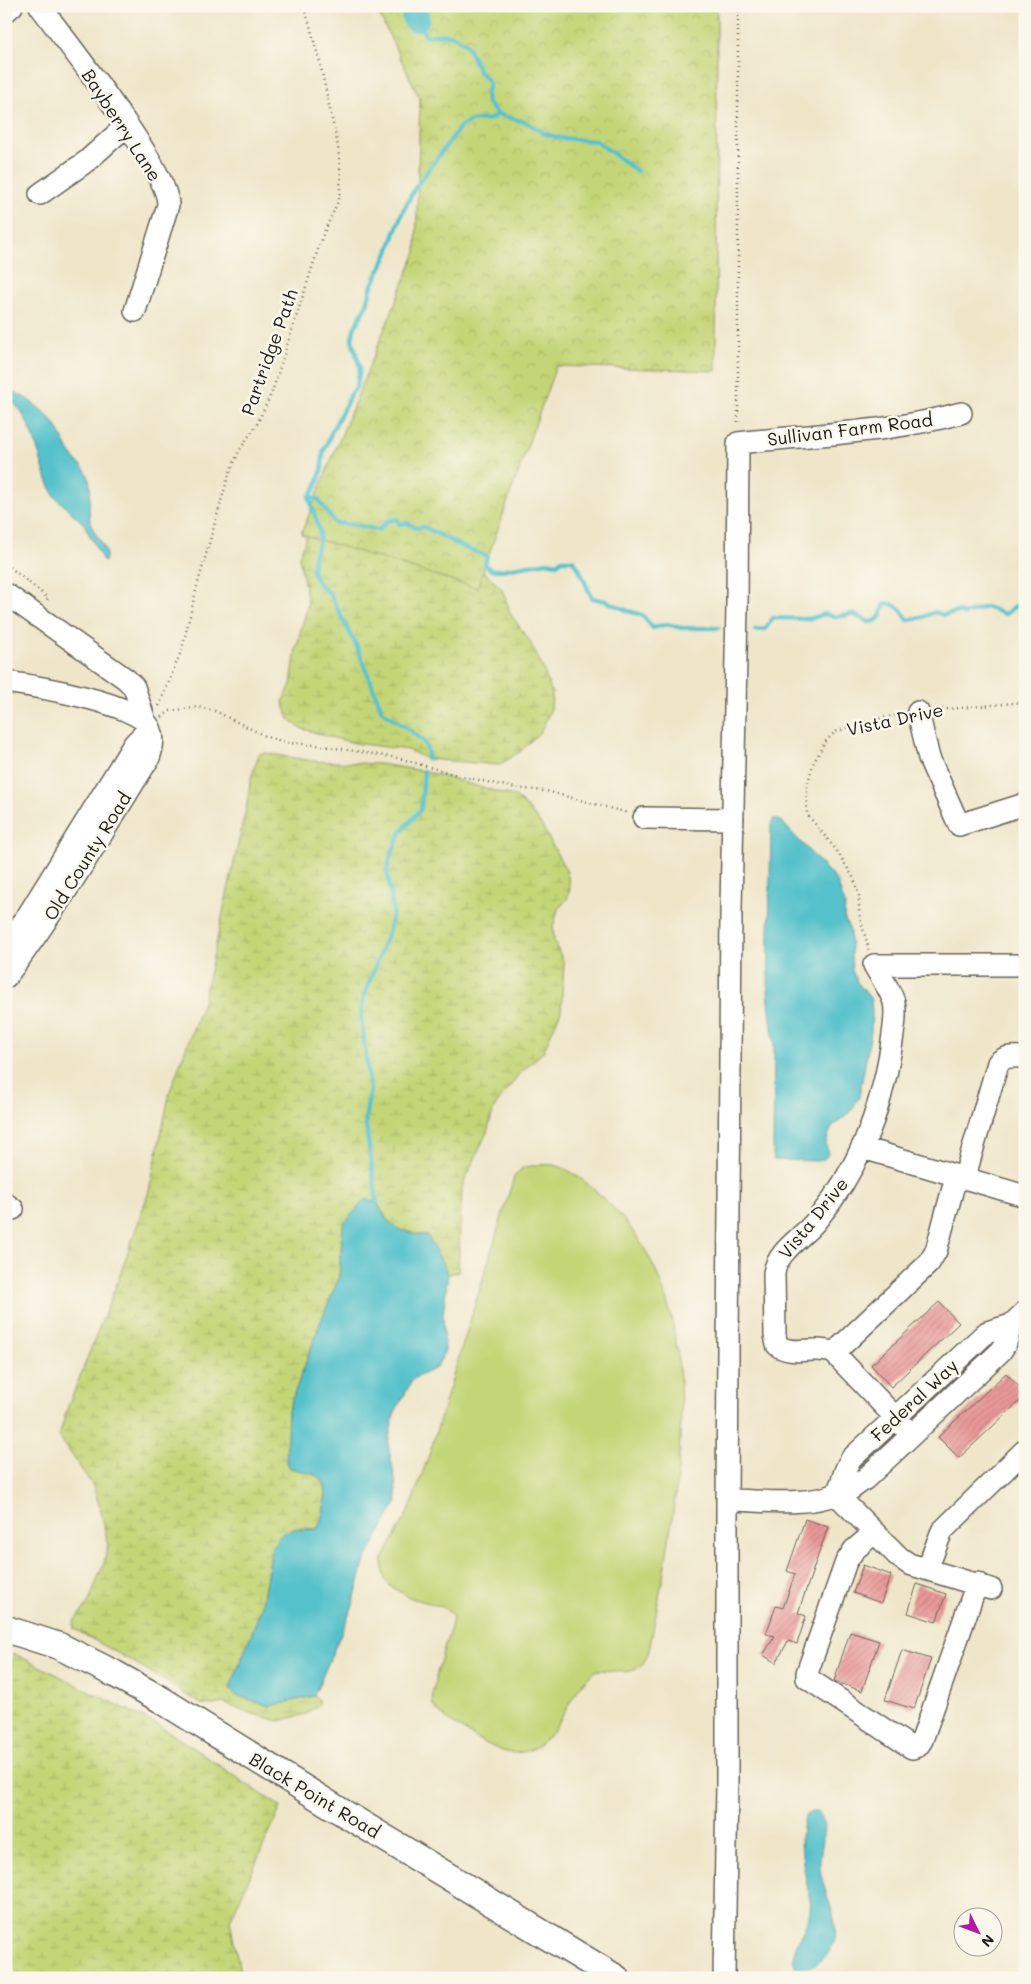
<svg xmlns="http://www.w3.org/2000/svg" width="1031" height="1984" viewBox="0 0 1031 1984" font-family="Mali,sans-serif">
  <defs>
    <pattern id="wetland-marsh" width="20" height="14" patternUnits="userSpaceOnUse" patternTransform="scale(1.25)"><rect width="20" height="14" fill="#c4d577"/><path d="M1 5h8M5 5V1M11 12h8M15 12V8" fill="none" stroke="#a8b666"/></pattern>
    <pattern id="park-crowns" width="20" height="18" patternUnits="userSpaceOnUse" patternTransform="scale(1.25)"><rect width="20" height="18" fill="#c4d577"/><path d="M2 6a3 3 0 1 1 6 0M12 15a3 3 0 1 1 6 0" fill="none" stroke="#a8b666"/></pattern>
    <pattern id="building-hatch" width="6" height="6" patternUnits="userSpaceOnUse" patternTransform="scale(1.25)"><rect width="6" height="6" fill="#e99897"/><path d="M-1 1l2-2M0 6l6-6M5 7l2-2" fill="none" stroke="#c78282"/></pattern>
  </defs>
  <rect width="100%" height="100%" fill="#fbf7ec"/>
  <filter id="ink" filterUnits="userSpaceOnUse"><feTurbulence type="fractalNoise" baseFrequency=".02" numOctaves="2"/><feDisplacementMap in="SourceGraphic" scale="10" xChannelSelector="R" yChannelSelector="G"/><feConvolveMatrix kernelMatrix="1 2 1 2 8 2 1 2 1" color-interpolation-filters="sRGB"/></filter>
  <filter id="wash" filterUnits="userSpaceOnUse"><feTurbulence type="fractalNoise" baseFrequency=".0096" numOctaves="4" result="noise"/><feDisplacementMap in="SourceGraphic" scale="20" xChannelSelector="R" yChannelSelector="G"/><feGaussianBlur stdDeviation="1.12" result="paint"/><feColorMatrix in="noise" values="0 0 0 0 0 0 0 0 0 0 0 0 0 0 0 0 0 1.4 0 .05"/><feComposite in="paint" operator="in"/></filter>
  <g filter="url(#wash)">
    <rect width="100%" height="100%" fill="#efe6ca"/>
    <path fill="#c4d577" stroke="#70784a" d="M535,1165C541,1165 548,1164 554,1165C575,1170 591,1187 606,1201C723,1307 674,1515 649,1651C639,1680 622,1670 597,1670C568,1690 566,1726 536,1747C529,1752 515,1754 506,1752C494,1750 437,1717 433,1705C429,1690 447,1641 452,1624L453,1616L443,1607L411,1598L390,1586L385,1580L382,1561L410,1508L430,1452L514,1177L522,1168Z"/>
    <path fill="url(#wetland-marsh)" stroke="#70784a" d="M310,526L480,568L502,589L511,615L529,640L541,664L552,693L551,709L541,731L521,751L499,765L427,759L408,750L355,743L330,737L300,728L289,719L283,702L291,684L296,649L308,603L299,557Z
      M266,753L312,761L379,764L424,771L516,797L529,809L542,826L567,872L570,888L567,899L558,909L553,927L554,941L564,963L561,1011L543,1052L518,1075L494,1108L487,1132L462,1187L458,1272L448,1274L428,1236C398,1231 391,1230 377,1202L343,1225L339,1278L324,1313L288,1411L291,1468C317,1476 330,1474 324,1506C322,1515 322,1522 317,1529L295,1528L272,1548L261,1609L231,1686V1691L235,1695L270,1706L314,1696L318,1699L319,1704L306,1714L279,1721L243,1711L223,1703L214,1705L201,1704L144,1668L74,1629V1621L88,1604L104,1563L108,1544L100,1507L93,1486L59,1436L67,1409L119,1278L149,1191L170,1091L203,1002L246,809L251,778L259,754Z
      M13,1653L160,1726L281,1807L230,1921L241,1978H6V1727Z"/>
    <path fill="url(#park-crowns)" stroke="#70784a" d="M375,6H717L716,371L556,366L477,588L301,534L416,252L420,99Z"/>
    <path fill="#54c1cb" stroke="#386e74" d="M6,389C21,392 46,412 55,424C62,435 66,448 74,458C79,465 87,469 89,479C93,494 86,510 91,524C95,537 110,547 105,562L103,561L84,524L55,497L47,480L33,435L22,412L6,396Z
      M774,818L782,822L837,881L845,905L844,917L850,931L852,970L857,982L871,999L872,1012L871,1032L859,1097L850,1113L834,1125L830,1131L826,1144L828,1153L827,1156L823,1160L816,1161L774,1160L773,1154L774,1046L768,992L771,825Z
      M365,1199L377,1202C390,1230 399,1231 428,1236L448,1274L443,1316L445,1351L436,1368L413,1379L394,1414L388,1444L395,1479L397,1502L365,1560L352,1608L314,1696L270,1706L235,1695L231,1691V1686L261,1609L272,1548C284,1523 295,1531 317,1529C322,1522 330,1488 323,1480C317,1473 300,1471 290,1468L286,1460L288,1411L324,1313L339,1278L343,1225Z
      M811,1812H818C831,1826 818,1850 820,1868C823,1898 853,1937 820,1961C813,1967 804,1969 795,1966C787,1946 814,1925 810,1900C807,1883 791,1821 811,1812Z"/>
    <g fill="none" stroke-linecap="round" stroke-linejoin="round">
      <path stroke="#54c1cb" stroke-width="4.5" d="M416,18L426,36L444,34L454,36L467,45L479,71L487,80L489,86L486,92L487,102L497,114L528,123L543,133L560,138L596,141L637,171
        M309,497L318,499L335,523L357,525L379,530L387,521L398,519L399,524L408,523L416,528L424,527L465,548L487,556L485,564L491,570H501L547,562L557,564L562,560H573L579,569L592,598L606,601L628,611L642,615L653,628L667,624L681,628H719
        M755,630L765,629L773,618L809,619L825,614L835,617L853,614L869,622L875,621L880,617L885,603C897,604 902,610 908,620L923,617L935,612L943,615L958,612L964,614L986,607L1005,614L1025,599
        M427,759L428,754L425,743L411,731L382,711L358,649L330,594L318,583L312,570L314,556L319,542L320,532L309,497L316,487L322,469L323,453L332,431L350,396L357,386L360,368L352,339L354,329L367,304L372,285L387,255L402,213L415,188L460,127C470,119 479,120 491,119L497,114
        M377,1202L365,1120L370,1090L361,1016L364,996L388,933L393,912L387,870L391,855L401,832L421,809L424,771"/>
      <path stroke="#54c1cb" stroke-width="28" d="M413,6L416,18"/>
    </g>
    <g id="blocks">
      <path fill="url(#building-hatch)" d="M939,1302L959,1323L891,1387L871,1365Z
        M1006,1373L1025,1393V1396L959,1458L938,1437Z
        M805,1519L828,1527L798,1613L806,1616L797,1644L788,1641L776,1663L763,1655L775,1636L766,1634L776,1606L783,1608L795,1574L787,1571Z
        M863,1565L891,1575L881,1603L853,1593Z
        M917,1584L946,1594L936,1622L908,1613Z
        M850,1632L879,1641L862,1691L834,1681Z
        M902,1650L931,1659L914,1709L885,1700Z"/>
    </g>
  </g>
  <g filter="url(#ink)">
    <use href="#blocks" fill-opacity="0" stroke="#666359" stroke-width="1"/>
    <g fill="none" stroke-linecap="round" stroke-linejoin="round">
      <g stroke="#666359" stroke-width="24">
        <path id="minor" d="M40,6C65,40 170,172 168,205L135,311
          M6,11L12,6
          M40,194L87,161L127,125
          M6,594L126,679L134,687L145,721
          M6,682C34,686 139,703 150,728C155,739 152,749 149,758C103,832 58,908 6,977
          M918,712L929,758L959,825L1025,804
          M644,818L733,819
          M6,945L28,915L134,744L150,728
          M874,965C880,976 890,989 894,1002C897,1015 893,1034 891,1048C881,1112 858,1171 816,1221C803,1237 777,1251 774,1273L775,1335L777,1345C791,1357 817,1345 834,1353L911,1434
          M874,965H1025
          M863,1148L1025,1196
          M964,1179L998,1063C1005,1055 1015,1057 1025,1057
          M6,1204L13,1209
          M1011,1325L1006,1343L1001,1351L865,1479L851,1489L836,1494C844,1482 843,1469 852,1458L987,1332L1011,1325L1025,1312
          M834,1353L929,1263L936,1251L956,1177
          M727,1500C761,1500 805,1507 836,1494L899,1557L909,1564L991,1589
          M874,1533L854,1550L846,1562L807,1673V1678L912,1748L918,1746L922,1740L977,1583
          M927,1569L942,1531L1025,1450
          M724,1978L727,1782V1500L731,909L737,606L738,443C813,434 889,433 961,413"/>
      </g>
      <g stroke="#666359" stroke-width="29">
        <path id="major" d="M6,1629L59,1646L115,1674L160,1699L337,1809L616,1978"/>
      </g>
      <path stroke="#666359" stroke-width="2.5" stroke-dasharray="1 4" stroke-linecap="butt" d="M738,6V426
        M6,564L48,598L47,600
        M159,706L182,649L196,590L228,477L239,451L257,424L272,392L322,237L339,199L341,177L338,147L320,63L308,19L303,6
        M937,710L1025,702
        M162,717L170,711L198,707L215,711L267,737L289,743L316,745L398,758L460,776L515,788L546,791L628,813
        M869,950L859,914V894L853,877L837,851L807,814V786L813,764L825,742L835,732L865,722L901,714"/>
      <use href="#minor" stroke="#fff" stroke-width="21"/>
      <use href="#major" stroke="#fff" stroke-width="26"/>
    </g>
  </g>
  <g text-anchor="middle" dominant-baseline="central" stroke-width="5" stroke-linejoin="round" paint-order="stroke">
    <g font-size="18" fill="#1c1c1c" stroke="#fbf7ec">
      <text transform="translate(122 125) rotate(57)">Bayberry Lane</text>
      <text transform="translate(269 352) rotate(-70)">Partridge Path</text>
      <text transform="translate(850 429) rotate(-7)">Sullivan Farm Road</text>
      <text transform="translate(895 719) rotate(-12)">Vista Drive</text>
      <text transform="translate(87 856) rotate(-58)">Old County Road</text>
      <text transform="translate(813 1218) rotate(-51)">Vista Drive</text>
      <text transform="translate(914 1400) rotate(-43)">Federal Way</text>
      <text transform="translate(315 1795) rotate(31)">Black Point Road</text>
    </g>
  </g>
  <rect width="1031" height="1984" fill="none" stroke="#fbf7ec" stroke-width="25"/>
  <g transform="translate(978 1932) rotate(132)"><circle r="24" fill="#fbf7ec" stroke="#a29f99"/>
  <path d="M0-4L9 19L0 12L-9 19Z" fill="#b5179e"/>
  <text y="-8" font-size="14" font-weight="bold" text-anchor="middle" fill="#1c1c1c">N</text>
  </g>
</svg>
